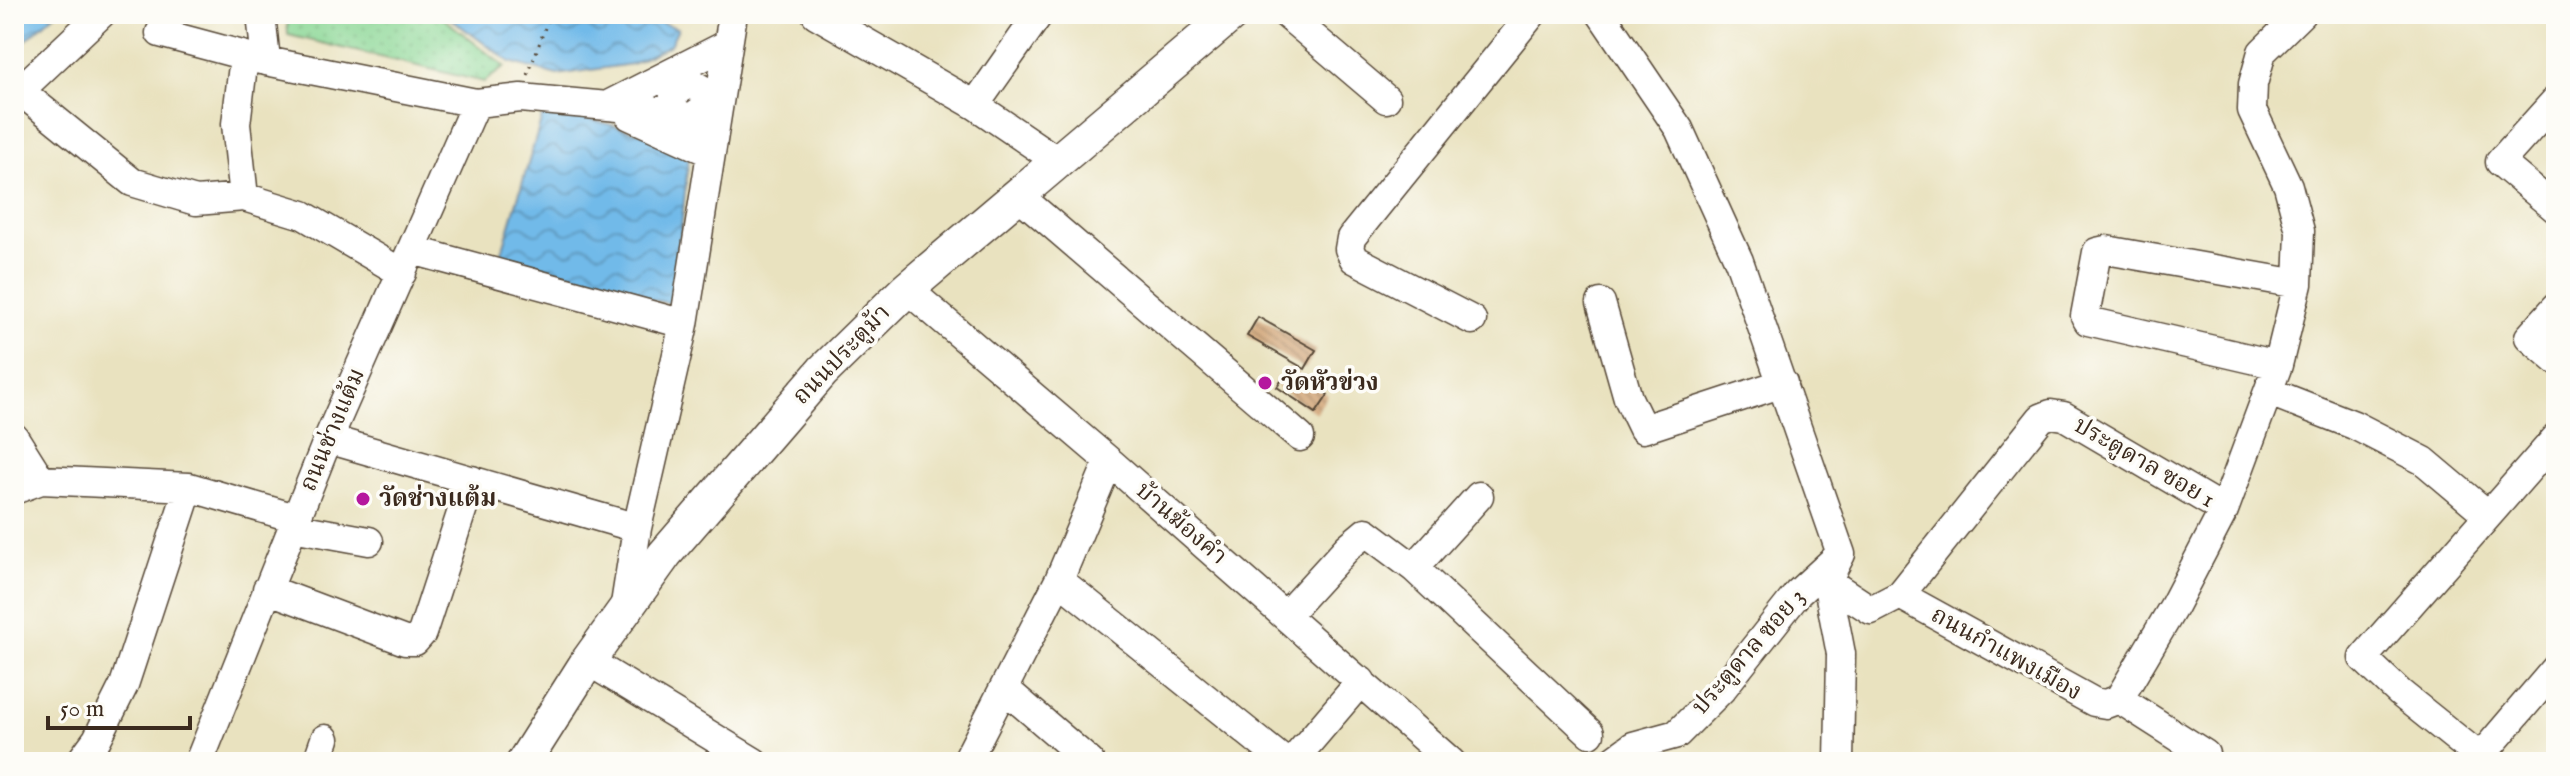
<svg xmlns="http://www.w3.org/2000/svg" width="2570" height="776" viewBox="0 0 2570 776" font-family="'IM FELL English','Noto Serif Thai',serif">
  <defs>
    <pattern id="grass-dots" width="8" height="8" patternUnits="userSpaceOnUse" patternTransform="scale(2)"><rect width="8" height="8" fill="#8ad795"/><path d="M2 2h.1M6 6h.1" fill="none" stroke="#78b980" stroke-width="1.8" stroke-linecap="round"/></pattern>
    <pattern id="water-waves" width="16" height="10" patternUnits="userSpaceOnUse" patternTransform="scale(2)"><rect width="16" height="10" fill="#71bae9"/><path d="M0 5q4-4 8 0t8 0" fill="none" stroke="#5e97bc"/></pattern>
    <pattern id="building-back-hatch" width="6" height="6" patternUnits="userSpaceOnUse" patternTransform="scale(2)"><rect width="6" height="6" fill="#d3a87c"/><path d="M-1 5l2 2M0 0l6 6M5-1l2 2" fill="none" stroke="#ac8965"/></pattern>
  </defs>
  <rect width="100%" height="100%" fill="#fdfcf7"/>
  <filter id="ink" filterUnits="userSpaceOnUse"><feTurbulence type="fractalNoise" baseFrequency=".0125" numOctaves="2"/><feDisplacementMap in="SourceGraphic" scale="16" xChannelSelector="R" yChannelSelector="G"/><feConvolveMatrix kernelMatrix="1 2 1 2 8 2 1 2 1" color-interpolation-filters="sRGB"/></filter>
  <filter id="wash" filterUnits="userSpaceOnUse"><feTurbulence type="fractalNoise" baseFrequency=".006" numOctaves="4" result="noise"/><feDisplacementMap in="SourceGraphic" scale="32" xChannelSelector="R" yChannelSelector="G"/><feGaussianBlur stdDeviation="1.8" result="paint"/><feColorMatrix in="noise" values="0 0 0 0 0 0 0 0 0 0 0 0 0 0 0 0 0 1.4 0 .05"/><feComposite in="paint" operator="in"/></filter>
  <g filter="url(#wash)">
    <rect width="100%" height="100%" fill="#e9e2bf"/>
    <path fill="url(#grass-dots)" stroke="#62805a" stroke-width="2" d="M287,14H438L505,67L484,82L288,35Z"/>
    <path fill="url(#water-waves)" stroke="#567284" stroke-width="2" d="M14,14H55L14,51Z
      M444,14H633L678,28L670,45L632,64L557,75L510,62Z
      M545,107L690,146L673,304L497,269Z"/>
    <g id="blocks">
      <path fill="url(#building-back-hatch)" d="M1258,317L1316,350L1305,369L1247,336Z
        M1290,368L1328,395L1316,413L1277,387Z"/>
    </g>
  </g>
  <g filter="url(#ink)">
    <use href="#blocks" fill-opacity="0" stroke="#554636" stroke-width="2"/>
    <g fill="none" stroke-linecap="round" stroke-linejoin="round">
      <g stroke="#554636" stroke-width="31">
        <path id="minor" d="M261,14L266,61L476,103L521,98L673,112
          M816,14L975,105L1059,162
          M1286,14L1386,99
          M1601,14L1679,129L1739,261L1841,554L1827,581
          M160,33L261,60
          M20,91L132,182L196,201L244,197L303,215L402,273
          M14,96L101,14
          M2556,100L2500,162L2556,209
          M608,105L726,45
          M975,105L1039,14
          M703,109L688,120L673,112L674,93L691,83L705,91L706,121
          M630,116L711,153
          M1018,195L1300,437
          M244,197L236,124L244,57
          M412,250L684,324
          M907,289L1109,461L1451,762
          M1601,303L1628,398L1643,429L1783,383
          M2556,307L2529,337L2556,360
          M1472,320L1354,259L1349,249L1351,238L1532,14
          M2278,365L2088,321L2085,316L2097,252L2106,250L2298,284
          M2270,392L2354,425L2424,461L2487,514
          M14,437L41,480
          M328,439L637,528
          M14,490L41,480L189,487L295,518
          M292,527L369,541
          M1414,568L1479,496
          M1059,580L1285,762
          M1827,581L1871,610L1900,595L2094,702L2106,704L2119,699L2174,606L2224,510L2278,365L2298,284L2300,231L2288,186L2252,110L2253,84L2262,52L2301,14
          M1827,581L1841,654L1839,762
          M267,589L405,641H415L422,633L472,480
          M1900,595L2041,418L2051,414L2064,416L2224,510
          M624,611L637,528L684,324L733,14
          M1285,616L1348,547L1366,532L1414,568L1590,733
          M588,661L754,762
          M1004,688L1090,762
          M2119,699L2205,754
          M2480,757L2556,668
          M80,762L97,739L124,685L189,487
          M199,762L328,439L476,103
          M317,762L325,739
          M966,762L1059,580L1109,461
          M1292,762L1361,681
          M1611,762L1633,746L1677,734L1722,689L1798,593L1834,560
          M2486,762L2400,693L2363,658L2556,438"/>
      </g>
      <g stroke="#554636" stroke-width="37">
        <path id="major" d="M524,762L588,661L665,554L823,371L907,289L1232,14"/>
      </g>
      <path stroke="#554636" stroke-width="3" stroke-dasharray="2 6" stroke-linecap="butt" d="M528,75L550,14"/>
      <use href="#minor" stroke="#fff" stroke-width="28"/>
      <use href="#major" stroke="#fff" stroke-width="34"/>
    </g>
  </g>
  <g fill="#b5179e" stroke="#fdfcf7" stroke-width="3">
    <circle cx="1265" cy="383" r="8"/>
    <circle cx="363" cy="499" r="8"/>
  </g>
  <g text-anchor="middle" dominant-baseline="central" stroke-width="7" stroke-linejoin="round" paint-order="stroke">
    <g font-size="24" fill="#3b2a1e" stroke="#fdfcf7">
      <text transform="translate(842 355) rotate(-46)">ถนนประตูม้า</text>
      <text transform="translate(333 430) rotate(-67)">ถนนช่างแต้ม</text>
      <text transform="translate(2144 463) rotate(30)">ประตูดาล ซอย 1</text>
      <text transform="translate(1181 524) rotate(41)">บ้านฆ้องคำ</text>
      <text transform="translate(1749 652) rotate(-49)">ประตูดาล ซอย 3</text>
      <text transform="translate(2006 654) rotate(29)">ถนนกำแพงเมือง</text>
    </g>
    <g font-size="24" font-weight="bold" fill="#3b2a1e" stroke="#fdfcf7" text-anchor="start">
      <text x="1281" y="383">วัดหัวข่วง</text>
      <text x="379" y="499">วัดช่างแต้ม</text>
    </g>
  </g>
  <rect width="2570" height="776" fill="none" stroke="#fdfcf7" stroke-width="48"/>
  <path d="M48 716v12h142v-12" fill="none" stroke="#3b2a1e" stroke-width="4"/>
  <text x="60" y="716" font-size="24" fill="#3b2a1e" stroke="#fdfcf7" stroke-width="6" paint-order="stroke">50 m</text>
</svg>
